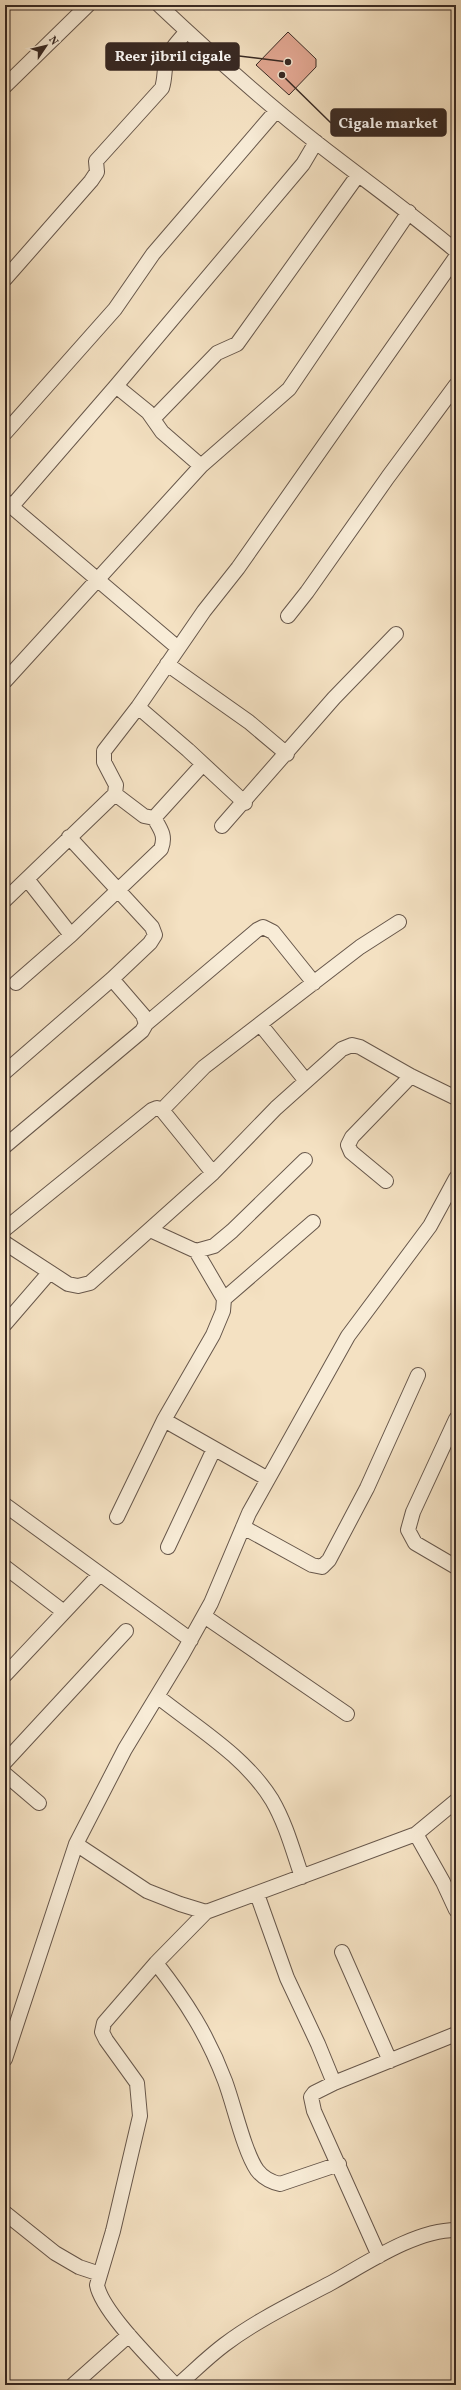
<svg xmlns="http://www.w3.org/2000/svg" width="461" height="2390" viewBox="0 0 461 2390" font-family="Vollkorn,serif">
  <rect width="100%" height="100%" fill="#f4e1c2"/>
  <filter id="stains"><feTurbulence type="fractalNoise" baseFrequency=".005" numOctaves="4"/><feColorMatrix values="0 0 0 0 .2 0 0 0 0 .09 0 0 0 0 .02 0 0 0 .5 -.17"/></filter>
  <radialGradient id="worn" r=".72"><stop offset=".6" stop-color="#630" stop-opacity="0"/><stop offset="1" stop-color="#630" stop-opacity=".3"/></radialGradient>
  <path fill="#e2a792" stroke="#382923" d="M288,32L316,59V67L289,95L256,65Z"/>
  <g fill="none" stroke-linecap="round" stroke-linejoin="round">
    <g stroke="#67574b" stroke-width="16">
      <path id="street" d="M159,5C210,53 262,100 317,143C363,179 411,213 456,251
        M5,86L88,5
        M5,279L91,181L97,172L96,161L162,88C165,79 164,71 166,62C169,50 178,42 186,32
        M116,386L148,412L162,432L201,466
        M153,419L217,353L237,344L358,175
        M5,433L115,309L153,254L276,111
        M5,501L178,648
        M12,506L116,386L303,164L316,142
        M288,616L307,592L388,477L456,385
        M167,664L249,722L287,754
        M5,681L201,466L289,389L409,212
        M138,707L188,750L245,803
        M115,794L144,816L154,818L203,764
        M222,826L334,698L396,634
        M27,879L71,935
        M5,900L115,794L116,785L104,762V751L138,707L204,611L238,568L456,257
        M16,983L71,935L161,849C166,836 161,830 154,818
        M146,1024L257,930L263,927L273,932L314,983
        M260,1024L306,1081
        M5,1072L112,979L150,943L155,935L152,927L69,837
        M162,1110L204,1067L360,947L399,922
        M5,1146L142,1031L146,1024L143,1015L112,979
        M386,1181L351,1152L348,1145L352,1137L411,1076
        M5,1229L152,1110L157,1108L162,1110L213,1173
        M150,1230L196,1251L214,1246L232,1231L305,1160
        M5,1243L68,1284L78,1286L90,1283L213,1173L276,1108L342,1049L352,1045L360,1047L411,1076L456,1098
        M224,1299L313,1222
        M5,1324L49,1273
        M456,1419L413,1512L408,1530L415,1543L456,1567
        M164,1420L268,1479
        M5,1505L191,1640
        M117,1517L164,1420L213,1335L223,1311L224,1299L196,1251
        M243,1527L312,1565L322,1567L329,1560L367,1488L418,1375
        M168,1547L214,1449
        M5,1567L64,1612
        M204,1616L347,1714
        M5,1675L100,1574
        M157,1696C197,1728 245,1756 272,1800C286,1824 293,1851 302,1877
        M5,1762L126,1631
        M5,1774L39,1803
        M416,1834L443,1882L456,1910
        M76,1844L147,1891L180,1904L206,1912
        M257,1894L287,1978L318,2044L334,2083
        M342,1952L390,2061
        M156,1963C186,2001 208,2036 225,2081C234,2105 244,2151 257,2170C263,2178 271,2182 280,2184L339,2164
        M5,2059L76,1844L125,1749L182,1655L211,1603L249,1513L348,1336L430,1226L456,1178
        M5,2213L55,2253L79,2267L100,2274
        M379,2256L314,2111L311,2097L314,2093L334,2083L456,2034
        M73,2385L129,2335
        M175,2385C155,2363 102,2312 97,2285L113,2231L140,2116L137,2083L106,2040L102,2032L104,2023L156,1963L206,1912L416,1834L456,1801
        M178,2385C193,2372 208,2357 224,2345C257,2320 295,2302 331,2283C367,2263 415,2230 456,2230"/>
    </g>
    <use href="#street" stroke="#f8ecd7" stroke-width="14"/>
  </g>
  <path fill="none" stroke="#382923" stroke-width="1.5" d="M288 62L239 56M282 75L331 123"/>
  <g fill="#382923" stroke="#f8ecd7" stroke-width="1.5">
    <circle cx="288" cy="62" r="4"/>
    <circle cx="282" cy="75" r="4"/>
  </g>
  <g fill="#382923" stroke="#382923" stroke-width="1.5">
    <rect x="106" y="43" width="133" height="27" rx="4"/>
    <rect x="331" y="109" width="115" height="27" rx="4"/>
  </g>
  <g font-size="15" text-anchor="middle" font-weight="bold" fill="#fff">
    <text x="173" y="61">Reer jibril cigale</text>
    <text x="388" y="128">Cigale market</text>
  </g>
  <rect width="461" height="2390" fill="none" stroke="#f4e1c2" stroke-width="20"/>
  <rect x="6" y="6" width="449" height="2378" fill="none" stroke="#382923" stroke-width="2"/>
  <rect x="10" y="10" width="441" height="2370" fill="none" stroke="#382923"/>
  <g transform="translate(46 46) rotate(55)" stroke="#f8ecd7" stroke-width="3" paint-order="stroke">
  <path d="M0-3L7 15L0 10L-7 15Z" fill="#382923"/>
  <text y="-6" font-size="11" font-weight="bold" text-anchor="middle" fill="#382923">N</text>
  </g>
  <rect width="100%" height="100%" filter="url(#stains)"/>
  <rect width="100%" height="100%" fill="url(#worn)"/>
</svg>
